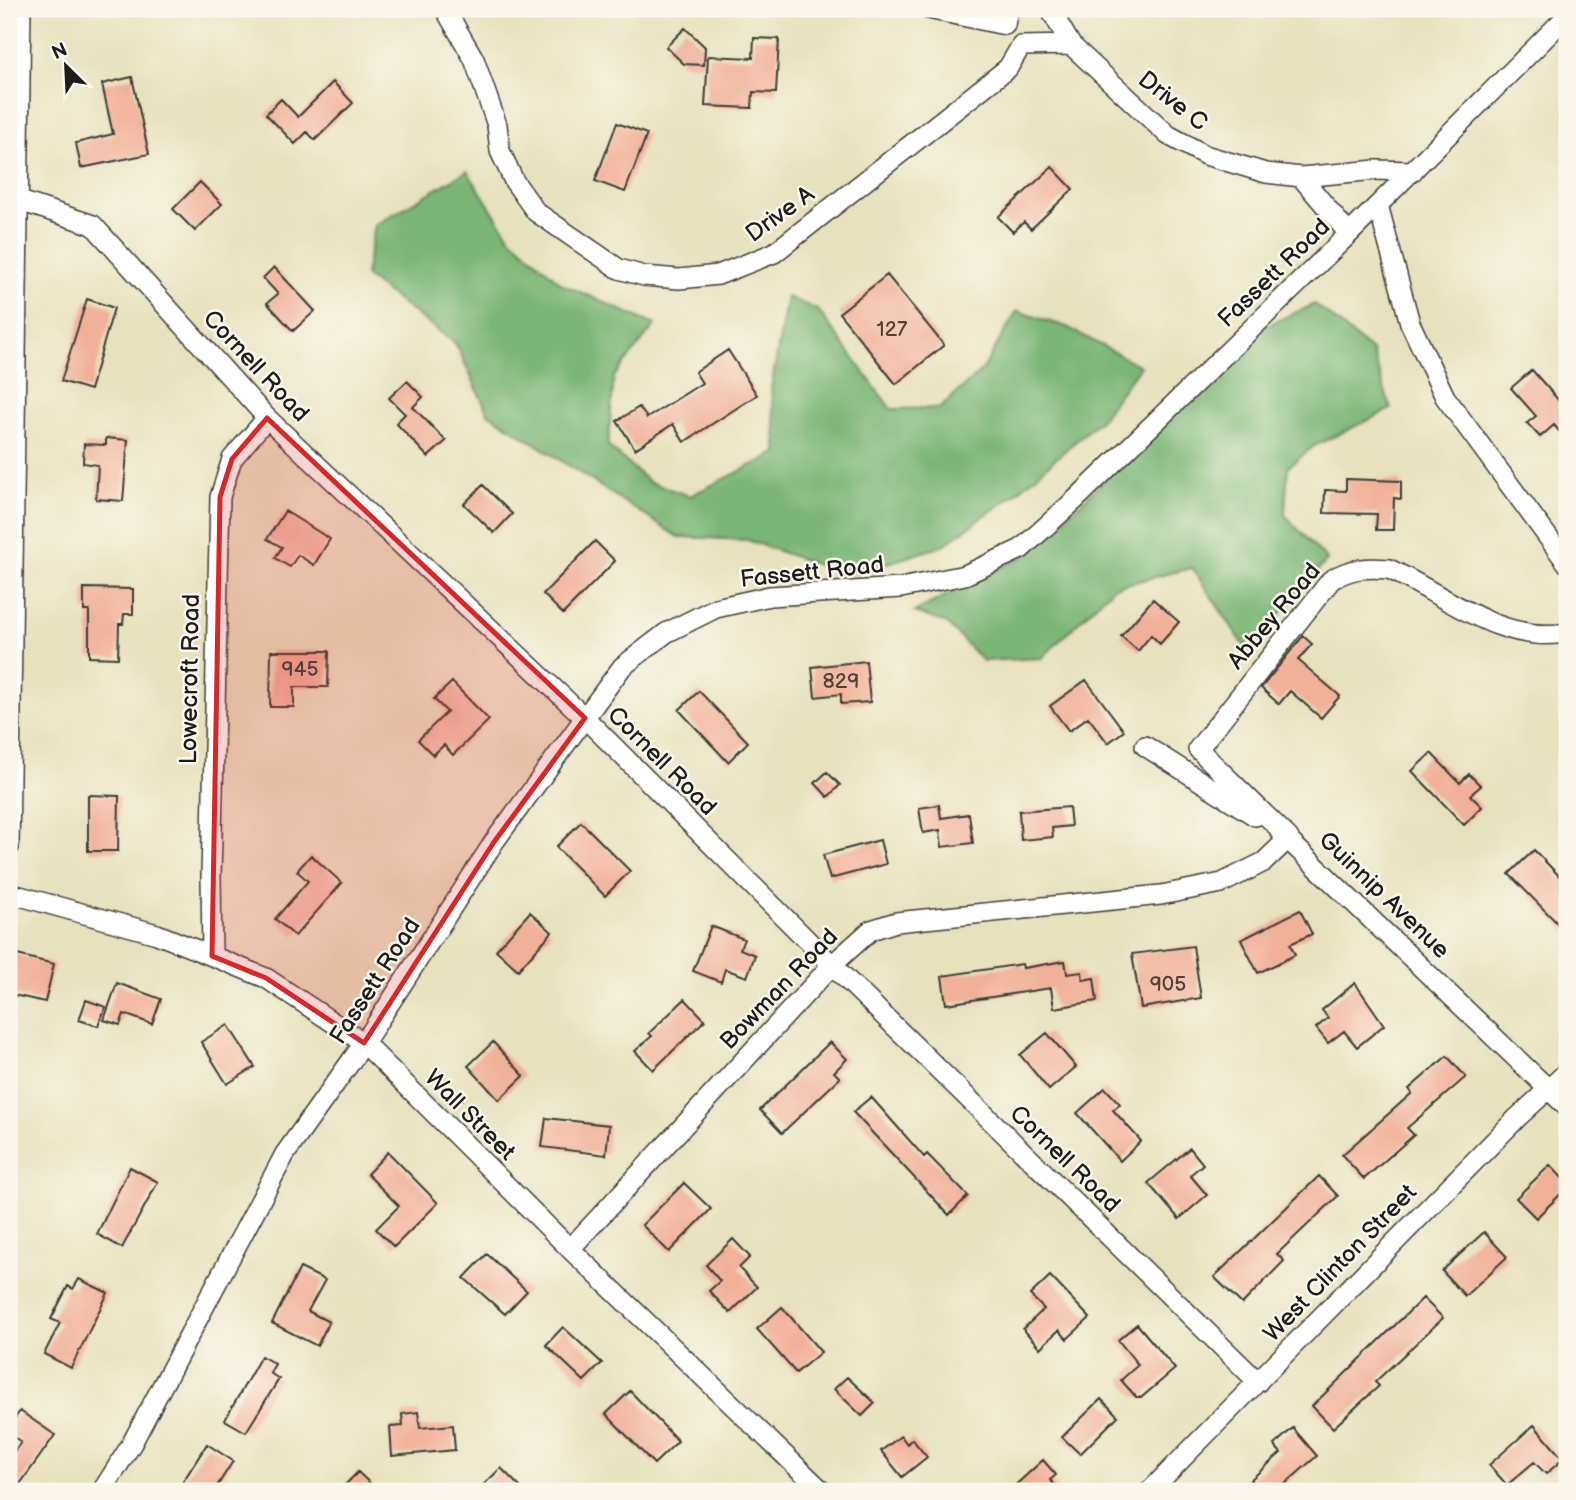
<svg xmlns="http://www.w3.org/2000/svg" width="1576" height="1500" viewBox="0 0 1576 1500" font-family="'Balsamiq Sans',sans-serif">
  <rect width="100%" height="100%" fill="#fbf7ec"/>
  <filter id="ink" filterUnits="userSpaceOnUse"><feTurbulence type="fractalNoise" baseFrequency=".0143" numOctaves="2"/><feDisplacementMap in="SourceGraphic" scale="14" xChannelSelector="R" yChannelSelector="G"/><feConvolveMatrix kernelMatrix="1 2 1 2 8 2 1 2 1" color-interpolation-filters="sRGB"/></filter>
  <filter id="wash" filterUnits="userSpaceOnUse"><feTurbulence type="fractalNoise" baseFrequency=".00686" numOctaves="4" result="noise"/><feDisplacementMap in="SourceGraphic" scale="28" xChannelSelector="R" yChannelSelector="G"/><feGaussianBlur stdDeviation="1.57" result="paint"/><feColorMatrix in="noise" values="0 0 0 0 0 0 0 0 0 0 0 0 0 0 0 0 0 1.4 0 .05"/><feComposite in="paint" operator="in"/></filter>
  <g filter="url(#wash)">
    <rect width="100%" height="100%" fill="#e8e1be"/>
    <path fill="#7ab674" stroke="#4b6948" stroke-width="2" d="M467,171L509,236L562,284L655,325L614,377L608,446L649,482L690,496L777,453L771,389L787,297L818,310L891,409L940,408L983,369L1017,311L1067,327L1140,366L1101,419L1015,494L942,546L856,573L818,565L747,540L678,537L488,413L456,344L365,276L375,225Z
      M1315,304L1372,351L1391,409L1314,446L1288,467L1285,515L1327,560L1248,651L1192,568L1114,587L1042,658L983,661L946,623L914,612L1028,554L1261,328Z"/>
    <g id="blocks">
      <path fill="#f1b098" d="M685,28L705,47L704,65L684,64L666,47Z
        M754,38L779,39L776,93L753,92L752,108L705,106L708,56L753,58Z
        M132,77L149,154L81,168L76,143L113,134L102,84Z
        M333,82L353,103L315,140L307,132L295,144L266,114L281,99L298,117Z
        M617,123L647,134L625,192L595,181Z
        M1052,167L1073,189L1031,229L1024,222L1013,232L998,217Z
        M200,182L222,204L195,231L173,209Z
        M274,267L315,311L293,331L267,303L278,294L263,278Z
        M887,275L944,345L896,384L839,313Z
        M87,299L114,308L90,390L61,381Z
        M728,350L757,395L684,442L673,424L635,449L617,421L639,407L647,418L702,383L695,372Z
        M1532,370L1567,410V440L1554,425L1540,437L1527,423L1536,416L1511,388Z
        M407,381L423,397L413,407L446,441L428,457L396,423L405,414L389,398Z
        M106,438L128,440L123,501L96,499L98,465L83,463L84,444L106,445Z
        M1346,479L1401,481V499L1394,498L1393,530H1376L1377,514L1324,513L1325,490L1346,491Z
        M483,485L512,514L494,533L464,504Z
        M285,511L330,539L314,565L298,555L290,567L275,558L282,547L267,539Z
        M595,541L615,561L563,614L543,594Z
        M84,588L133,589V614H124L123,624H119L118,658L89,657V611H84Z
        M1153,599L1179,622L1160,644L1151,635L1138,651L1121,636Z
        M1303,636L1312,644L1298,660L1340,696L1321,718L1290,691L1279,704L1261,688Z
        M271,651H329L328,687H294V707H270Z
        M866,661L870,702L841,704V694L815,697L812,667Z
        M1086,680L1124,731L1108,743L1088,717L1069,731L1050,706Z
        M452,682L489,720L453,755L444,745L433,755L418,740L447,712L434,699Z
        M699,691L748,742L728,762L679,710Z
        M1431,753L1460,783L1469,774L1481,786L1470,795L1482,807L1464,825L1412,771Z
        M827,772L840,785L828,797L815,783Z
        M88,795L119,796L118,851H88Z
        M939,805L941,818L969,814L973,843L942,847L940,830L923,833L919,808Z
        M1069,807L1071,826L1052,828L1053,837L1021,840L1019,811Z
        M581,822L630,871L605,896L556,847Z
        M880,840L886,864L830,879L823,855Z
        M1534,850L1567,884V933L1509,874Z
        M311,855L342,883L295,936L275,919L308,881L297,871Z
        M1300,910L1312,934L1290,944L1295,955L1258,973L1241,940Z
        M530,912L552,932L518,970L496,950Z
        M711,926L744,939L740,949L755,955L747,977L725,969L721,982L693,971Z
        M1193,946L1201,998L1141,1008L1132,954Z
        M9,953L54,964L45,1002L9,994Z
        M1065,961L1067,974L1082,972L1083,980L1094,978L1097,1001L1054,1008L1051,988L946,1004L942,976L1022,964L1023,968Z
        M117,983L161,999L152,1024L124,1014L120,1025L104,1020Z
        M1355,983L1384,1025L1357,1047L1344,1031L1328,1043L1316,1028L1328,1018L1322,1010Z
        M685,999L705,1020L653,1070L635,1051L652,1036L649,1033Z
        M86,1000L106,1007L98,1026L79,1020Z
        M228,1025L255,1067L227,1084L201,1042Z
        M1047,1033L1076,1067L1049,1090L1020,1055Z
        M493,1042L524,1076L499,1100L468,1066Z
        M830,1042L847,1059L834,1072L840,1078L782,1133L760,1110Z
        M1447,1056L1466,1077L1407,1128L1414,1135L1364,1179L1342,1155L1412,1093L1409,1089Z
        M1105,1088L1120,1104L1113,1110L1141,1141L1120,1161L1077,1113Z
        M871,1097L924,1157L927,1154L968,1196L949,1215L853,1112Z
        M546,1118L609,1125L606,1155L542,1147Z
        M1190,1148L1203,1164L1190,1175L1207,1195L1179,1219L1148,1183Z
        M388,1152L438,1203L394,1247L376,1229L399,1206L367,1174Z
        M1550,1165L1567,1183V1188L1536,1218L1516,1198Z
        M130,1167L158,1182L122,1248L97,1234Z
        M1319,1176L1338,1196L1277,1254L1284,1261L1242,1304L1214,1277Z
        M684,1183L711,1209L669,1252L642,1225Z
        M1484,1232L1507,1257L1465,1296L1442,1271Z
        M733,1239L750,1257L739,1268L757,1287L730,1313L709,1291L720,1281L706,1265Z
        M487,1254L527,1291L505,1314L464,1278Z
        M300,1268L325,1280L308,1311L329,1322L317,1346L272,1323Z
        M1050,1276L1090,1318L1067,1339L1059,1330L1040,1348L1023,1329L1044,1309L1030,1295Z
        M79,1279L108,1293L71,1368L44,1354L60,1323L51,1319L68,1286L73,1289Z
        M1423,1298L1443,1318L1375,1382L1379,1386L1333,1428L1312,1406Z
        M782,1307L821,1352L796,1373L757,1329Z
        M1137,1324L1175,1369L1142,1397H1136L1121,1380L1138,1365L1118,1340Z
        M563,1327L602,1363L584,1381L546,1345Z
        M261,1356L275,1364L270,1373L279,1379L246,1432L225,1420Z
        M847,1377L875,1403L862,1416L834,1389Z
        M630,1391L678,1441L654,1464L606,1414Z
        M1101,1399L1118,1416L1080,1454L1062,1437Z
        M20,1411L55,1435L15,1491H9V1458L21,1442L9,1433V1427Z
        M418,1412L420,1428L453,1425L455,1450L392,1456L390,1427L403,1426L402,1414Z
        M1534,1425L1563,1459L1546,1474L1534,1462L1507,1485L1489,1465Z
        M1293,1428L1317,1456L1277,1491H1260L1250,1480L1281,1453L1274,1445Z
        M901,1436L907,1444L912,1439L927,1457L902,1477L881,1451Z
        M207,1444L233,1461L214,1491H177Z
        M1043,1460L1056,1475L1050,1480L1061,1491H1009Z
        M501,1468L524,1491H477Z
        M358,1472L378,1491H339Z"/>
    </g>
  </g>
  <g filter="url(#ink)">
    <use href="#blocks" fill-opacity="0" stroke="#3b3a34" stroke-width="2"/>
    <g fill="none" stroke-linecap="round" stroke-linejoin="round">
      <g stroke="#3b3a34" stroke-width="22">
        <path id="minor" d="M445,9L474,59L497,125L500,151L514,181L536,212L619,269L644,276L679,279L718,275L774,253L1008,68L1021,46L1071,45
          M928,9L1005,25L1008,9
          M1050,9L1071,45L1168,135L1205,155L1266,173L1301,177L1349,234
          M1301,177L1376,170L1413,171
          M17,200L93,225L267,418L585,718L832,965L1258,1382
          M1378,205L1410,323L1445,397L1567,563
          M1145,746L1255,816
          M1280,832L1567,1107
          M9,847L21,9
          M9,893L157,934L212,956L266,978L364,1043L570,1249L822,1491
          M212,956L211,877L220,497L232,459L267,418
          M570,1249L832,965L871,930L896,922L1161,895L1222,883L1264,862L1289,838L1198,749L1331,580C1350,568 1367,567 1389,569C1447,596 1500,644 1567,633
          M102,1491L131,1445L285,1154L364,1043L494,842L622,667L666,633L716,608L770,596L901,588L965,575L1021,549L1076,499L1349,234L1567,16
          M1150,1491L1517,1118L1567,1072"/>
      </g>
      <use href="#minor" stroke="#fff" stroke-width="19"/>
    </g>
  </g>
  <path fill="#d62828" fill-opacity="0.2" stroke="#d62828" stroke-width="5" stroke-linejoin="round" d="M267,418L585,718L494,842L364,1043L266,978L212,956L220,497L232,459Z"/>
  <g text-anchor="middle" dominant-baseline="central" stroke-width="5" stroke-linejoin="round" paint-order="stroke">
    <g font-size="21" fill="#51413b">
      <text x="892" y="329">127</text>
      <text x="300" y="669">945</text>
      <text x="841" y="681">829</text>
      <text x="1168" y="984">905</text>
    </g>
    <g font-size="24" fill="#1c1c1c" stroke="#fbf7ec">
      <text transform="translate(1173 101) rotate(38)">Drive C</text>
      <text transform="translate(780 214) rotate(-36)">Drive A</text>
      <text transform="translate(1274 273) rotate(-44)">Fassett Road</text>
      <text transform="translate(256 366) rotate(47)">Cornell Road</text>
      <text transform="translate(812 572) rotate(-6)">Fassett Road</text>
      <text transform="translate(1274 616) rotate(-50)">Abbey Road</text>
      <text transform="translate(190 679) rotate(-89)">Lowecroft Road</text>
      <text transform="translate(662 761) rotate(45)">Cornell Road</text>
      <text transform="translate(1384 895) rotate(44)">Guinnip Avenue</text>
      <text transform="translate(375 981) rotate(-57)">Fassett Road</text>
      <text transform="translate(779 989) rotate(-46)">Bowman Road</text>
      <text transform="translate(470 1115) rotate(45)">Wall Street</text>
      <text transform="translate(1065 1159) rotate(44)">Cornell Road</text>
      <text transform="translate(1340 1263) rotate(-46)">West Clinton Street</text>
    </g>
  </g>
  <rect width="1576" height="1500" fill="none" stroke="#fbf7ec" stroke-width="35"/>
  <g transform="translate(66 66) rotate(336)" stroke="#fbf7ec" stroke-width="5" paint-order="stroke">
  <path d="M0-5L12 26L0 18L-12 26Z" fill="#1c1c1c"/>
  <text y="-10" font-size="19" font-weight="bold" text-anchor="middle" fill="#1c1c1c">N</text>
  </g>
</svg>
